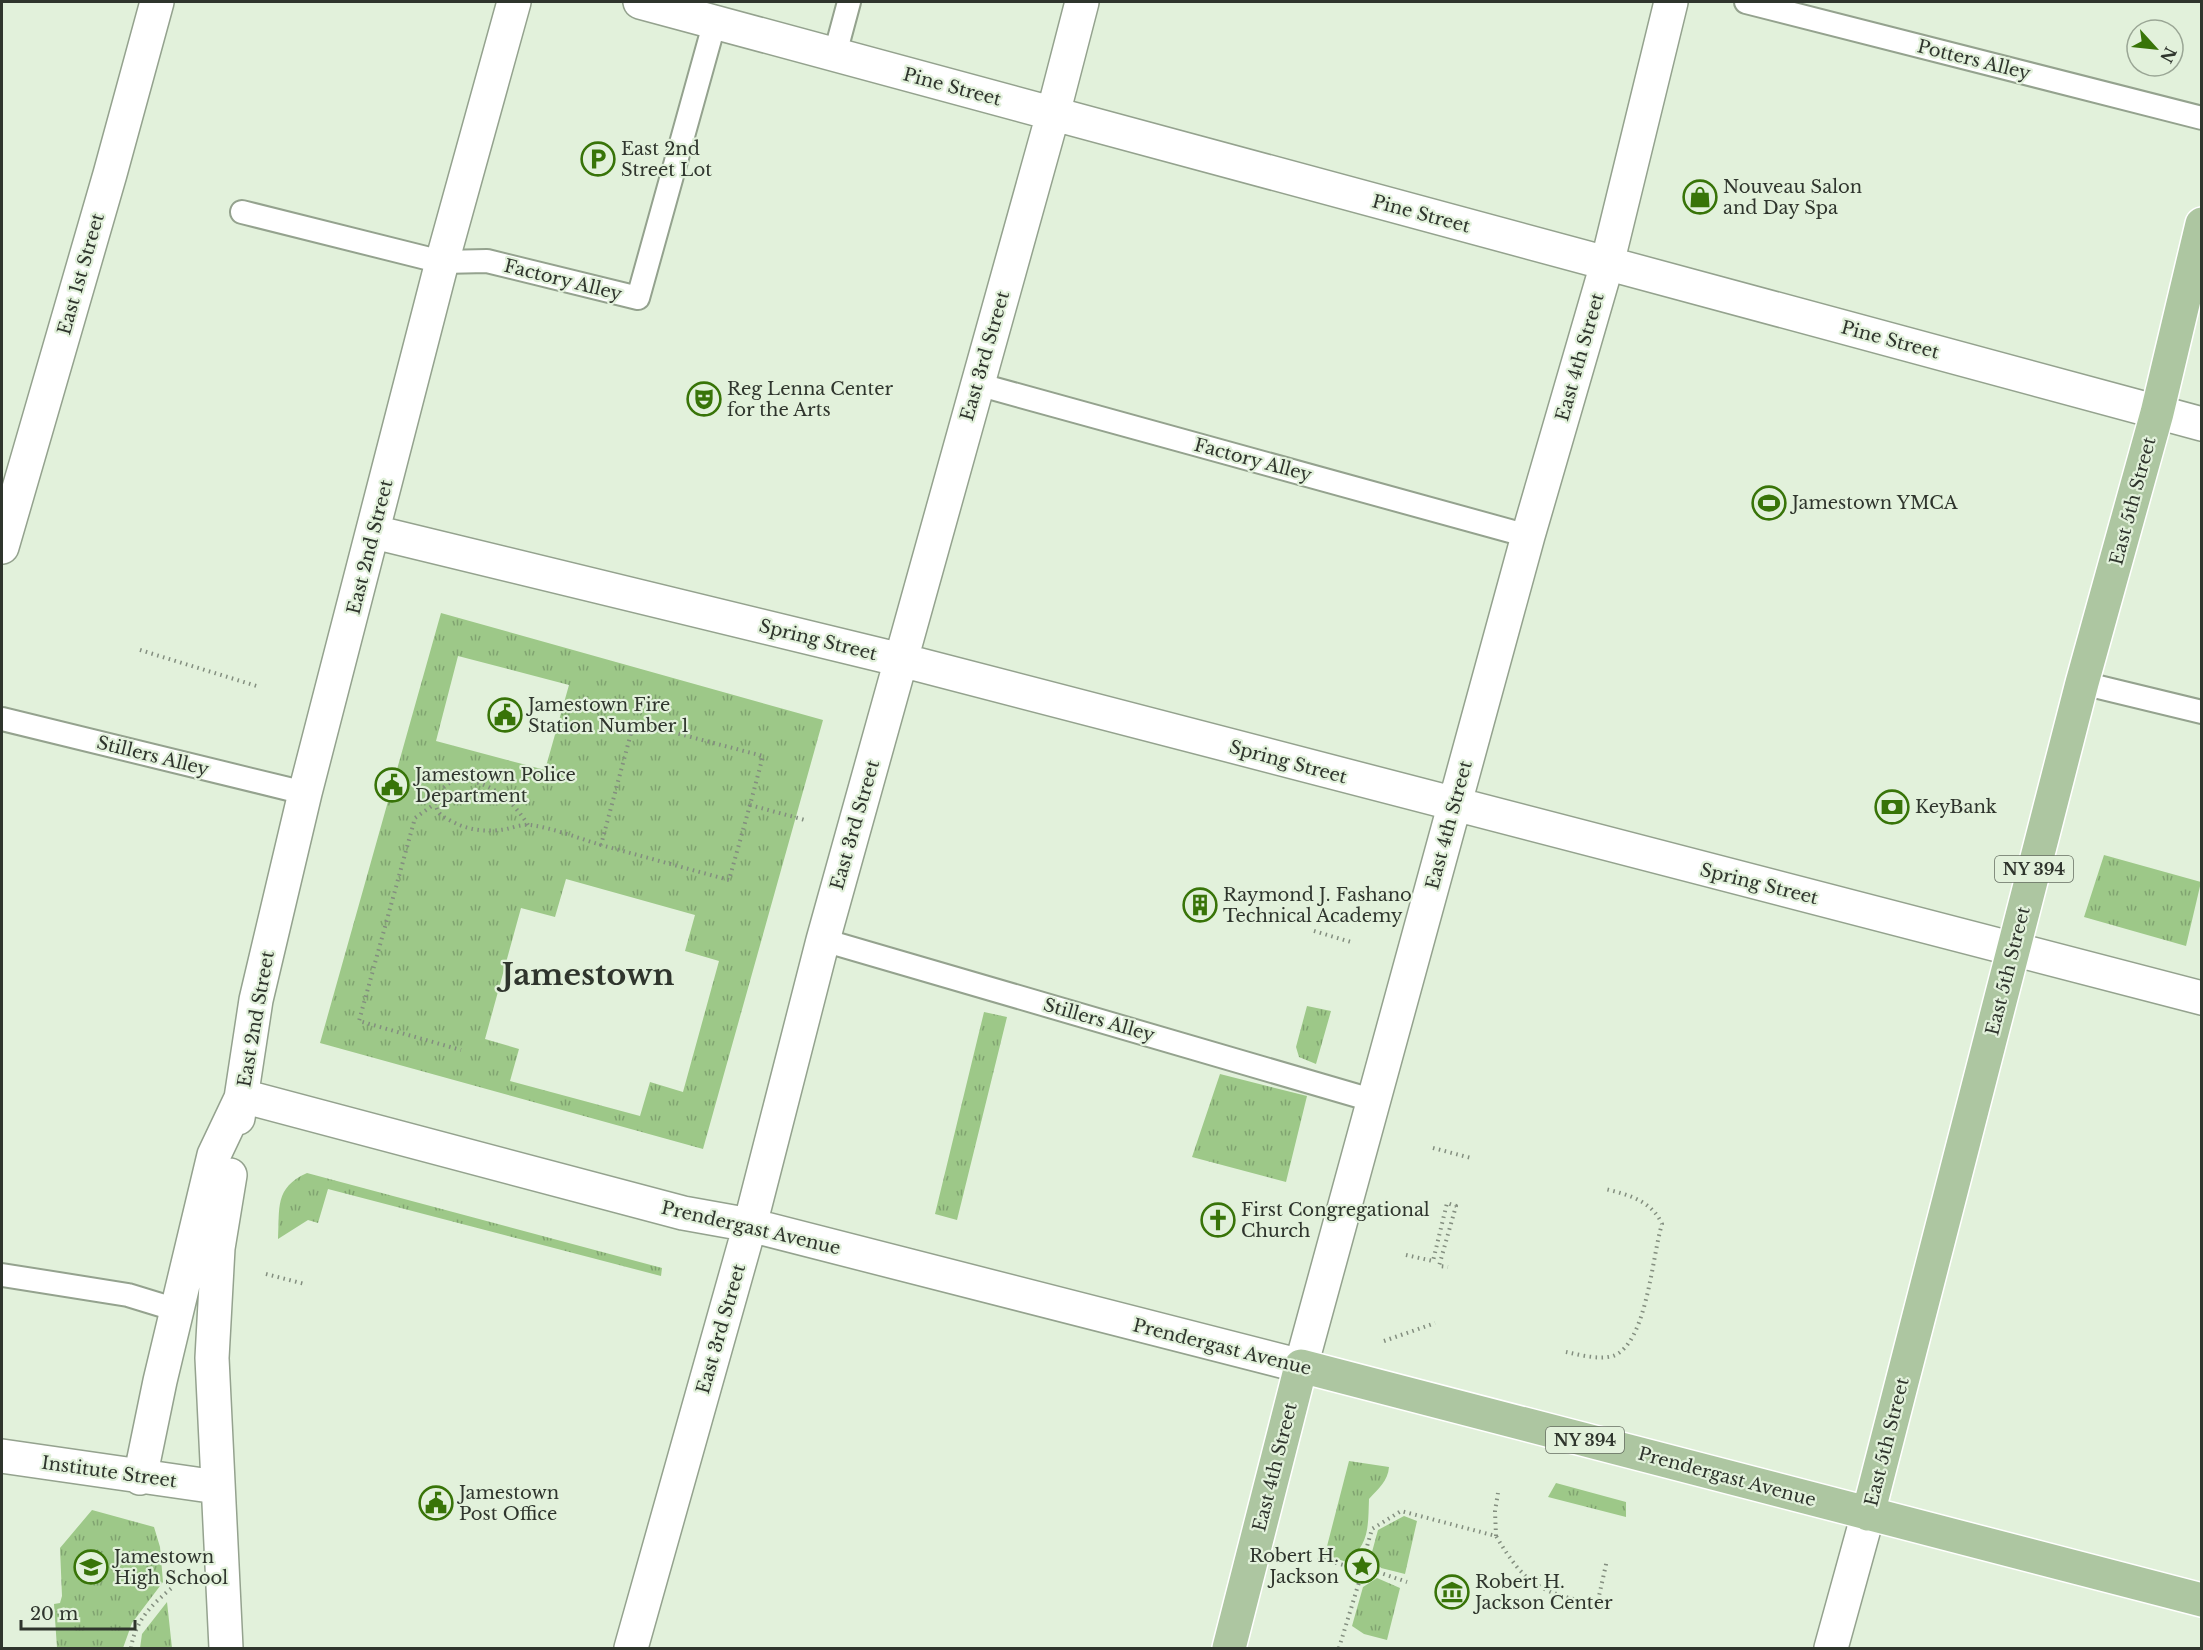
<svg xmlns="http://www.w3.org/2000/svg" width="2203" height="1650" viewBox="0 0 2203 1650" font-family="'Libre Baskerville',serif">
  <defs>
    <pattern id="grass-tufts" width="24" height="20" patternUnits="userSpaceOnUse" patternTransform="scale(1.5)"><rect width="24" height="20" fill="#9dc888"/><path d="M3 7l-1-3M5 7V3M7 7l1-3M15 17l-1-3M17 17v-4M19 17l1-3" fill="none" stroke="#80a370"/></pattern>
  </defs>
  <rect width="100%" height="100%" fill="#e2f1db"/>
  <path fill="url(#grass-tufts)" fill-rule="evenodd" d="M441,613L823,720L703,1149L320,1043ZM458,656L569,685L545,770L436,741ZM566,879L695,915L685,951L719,961L683,1092L650,1082L640,1116L510,1081L519,1049L485,1039L521,908L555,917Z
    M2104,855L2201,882L2186,946L2084,917Z
    M1307,1006L1331,1011L1316,1064L1299,1057L1296,1047Z
    M984,1012L1007,1017L957,1220L935,1214Z
    M1220,1074L1307,1096L1286,1182L1192,1157Z
    M307,1173L662,1268L661,1276L328,1189L318,1223L308,1220L278,1239C280,1208 274,1188 307,1173Z
    M1349,1461L1389,1467C1388,1481 1378,1489 1369,1499C1368,1525 1370,1545 1346,1562L1325,1554Z
    M1556,1483L1626,1502V1517L1548,1497Z
    M92,1510L154,1527L160,1547L163,1582L132,1623L123,1648H57L54,1604L60,1603L62,1596L60,1548Z
    M1404,1516L1417,1521L1405,1574L1381,1568L1372,1552L1378,1530Z
    M1377,1578L1400,1588L1387,1640L1364,1634L1352,1626L1363,1587Z
    M167,1602L172,1648H140L142,1634Z"/>
  <g fill="none" stroke-linecap="round" stroke-linejoin="round">
    <g stroke="#94a28e" stroke-width="26">
      <path id="service" d="M1746,2L2202,118
        M835,54L849,2
        M242,212L442,262L487,261L638,298L715,21
        M977,384L1528,536
        M2082,683L2202,712
        M2,719L305,793
        M823,940L1375,1101
        M2,1275L128,1295L177,1310"/>
    </g>
    <g stroke="#94a28e" stroke-width="36">
      <path id="minor" d="M640,2L2202,424
        M374,532L901,660L2202,998
        M2,547L110,174L157,2
        M238,1118L256,1000L305,793L442,262L514,2
        M2,1456L217,1487
        M140,1478L160,1381L214,1155L242,1096L683,1213L750,1225L1301,1366L1528,536L1607,264L1671,2
        M226,1648L212,1358L218,1248L230,1175
        M631,1648L750,1225L823,940L1053,114L1082,2"/>
    </g>
    <g stroke="#94a28e" stroke-width="36">
      <path id="tertiary" d="M1831,1648L1868,1514"/>
    </g>
    <g stroke="#fff" stroke-width="36">
      <path id="primary" d="M1868,1514L2082,683L2157,413L2202,224
        M1229,1648L1301,1366L2202,1600"/>
    </g>
    <path stroke="#838e7f" stroke-width="4" stroke-dasharray="1.5 4.5" stroke-linecap="butt" d="M140,650L260,687
      M436,803L415,818L359,1021L461,1050
      M750,805L729,880L601,845L634,722L763,756L750,805L805,820
      M528,825C513,801 492,782 462,780C445,779 427,801 441,815C445,818 453,822 457,824C473,831 490,832 507,829C514,827 523,824 530,825C553,828 578,838 601,845
      M1314,931L1351,942
      M2202,1139V1175
      M1433,1148L1471,1158
      M1406,1255L1433,1261L1447,1203L1456,1206L1439,1266L1448,1267
      M266,1274L305,1284
      M1384,1341L1435,1323
      M1566,1352C1581,1355 1598,1360 1613,1356C1647,1344 1652,1256 1662,1224C1652,1201 1627,1194 1605,1189
      M1496,1536L1495,1511L1498,1493
      M1364,1557L1372,1529L1401,1511L1496,1536C1527,1588 1540,1591 1597,1605L1607,1560
      M1351 1568a11 11 0 1 1 22 0a11 11 0 1 1-22 0Z
      M1318,1558L1351,1567
      M1372,1570L1407,1582
      M131,1648C135,1621 152,1604 173,1587
      M1339,1648L1360,1579"/>
    <use href="#service" stroke="#fff" stroke-width="22"/>
    <use href="#minor" stroke="#fff" stroke-width="33"/>
    <use href="#tertiary" stroke="#fff" stroke-width="33"/>
    <use href="#primary" stroke="#adc6a1" stroke-width="33"/>
  </g>
  <defs>
    <g id="parking-ring" transform="scale(1.725)"><circle r="9.5" fill="#e2f1db" stroke="#387408" stroke-width="1.5"/><path d="M-3.5-5.5H1a3.5 3.5 0 0 1 0 7H-1V5.5H-3.5ZM-1-3.4V-.6H.8a1.4 1.4 0 0 0 0-2.8Z" fill="#387408"/></g>
    <g id="shop-ring" transform="scale(1.725)"><circle r="9.5" fill="#e2f1db" stroke="#387408" stroke-width="1.5"/><path d="M-5-2.5h2.3a2.7 3.5 0 0 1 5.4 0H5L5.5 6h-11ZM-1.5-2.5h3a1.5 2.3 0 0 0-3 0Z" fill="#387408"/></g>
    <g id="theatre-ring" transform="scale(1.725)"><circle r="9.5" fill="#e2f1db" stroke="#387408" stroke-width="1.5"/><path d="M-5-5.5Q0-4 5-5.5V0Q5 5 0 6Q-5 5-5 0ZM-3.3-2.5H-1v1.5H-3.3ZM1-2.5H3.3v1.5H1ZM-2.8 1Q0 5.5 2.8 1Z" fill="#387408"/></g>
    <g id="stadium-ring" transform="scale(1.725)"><circle r="9.5" fill="#e2f1db" stroke="#387408" stroke-width="1.5"/><path d="M0-5a6.5 5 0 1 0 0 10a6.5 5 0 1 0 0-10ZM-3.5-1.8h7v3.6h-7Z" fill="#387408"/></g>
    <g id="civic-ring" transform="scale(1.725)"><circle r="9.5" fill="#e2f1db" stroke="#387408" stroke-width="1.5"/><path d="M-.6-6.5H3V-4.5H.6V-3L4-1V1h2V6H-6V1h2V-1L-.6-3ZM-1.2 2.5V6h2.4V2.5Z" fill="#387408"/></g>
    <g id="bank-ring" transform="scale(1.725)"><circle r="9.5" fill="#e2f1db" stroke="#387408" stroke-width="1.5"/><path d="M-6-4H6V4H-6ZM0-2.3a2.3 2.3 0 1 0 0 4.6a2.3 2.3 0 1 0 0-4.6Z" fill="#387408"/></g>
    <g id="building-ring" transform="scale(1.725)"><circle r="9.5" fill="#e2f1db" stroke="#387408" stroke-width="1.5"/><path d="M-4-6H4V6H1V3H-1V6H-4ZM-2.5-4.3h1.7v1.8h-1.7ZM.8-4.3h1.7v1.8H.8ZM-2.5-1h1.7V.8h-1.7ZM.8-1h1.7V.8H.8Z" fill="#387408"/></g>
    <g id="church-ring" transform="scale(1.725)"><circle r="9.5" fill="#e2f1db" stroke="#387408" stroke-width="1.5"/><path d="M-1.2-6h2.4v3.5h3.3v2.4h-3.3V6h-2.4V-.1h-3.3v-2.4h3.3Z" fill="#387408"/></g>
    <g id="sight-ring" transform="scale(1.725)"><circle r="9.5" fill="#e2f1db" stroke="#387408" stroke-width="1.5"/><path d="M0-6L1.8-2.2L6-1.7L2.9 1.2L3.7 5.4L0 3.3L-3.7 5.4L-2.9 1.2L-6-1.7L-1.8-2.2Z" fill="#387408"/></g>
    <g id="school-ring" transform="scale(1.725)"><circle r="9.5" fill="#e2f1db" stroke="#387408" stroke-width="1.5"/><path d="M0-5L7-2L0 1L-7-2ZM-4 1L0 2.5L4 1V4Q0 6-4 4Z" fill="#387408"/></g>
    <g id="museum-ring" transform="scale(1.725)"><circle r="9.5" fill="#e2f1db" stroke="#387408" stroke-width="1.5"/><path d="M0-6L6-3V-2H-6V-3ZM-5-1h2V3h-2ZM-1-1h2V3h-2ZM3-1h2V3H3ZM-6 4H6V6H-6Z" fill="#387408"/></g>
  </defs>
  <g fill-rule="evenodd">
    <use href="#parking-ring" x="598" y="159"/>
    <use href="#shop-ring" x="1700" y="197"/>
    <use href="#theatre-ring" x="704" y="399"/>
    <use href="#stadium-ring" x="1769" y="503"/>
    <use href="#civic-ring" x="505" y="715"/>
    <use href="#civic-ring" x="392" y="785"/>
    <use href="#bank-ring" x="1892" y="807"/>
    <use href="#building-ring" x="1200" y="905"/>
    <use href="#church-ring" x="1218" y="1220"/>
    <use href="#civic-ring" x="436" y="1503"/>
    <use href="#sight-ring" x="1362" y="1566"/>
    <use href="#school-ring" x="91" y="1567"/>
    <use href="#museum-ring" x="1452" y="1592"/>
  </g>
  <g text-anchor="middle" dominant-baseline="central" stroke-width="4.5" stroke-linejoin="round" paint-order="stroke">
    <g fill="#e2f1db" stroke="#656d61" stroke-width="1.5">
      <rect x="1995" y="856" width="78" height="26" rx="4.5"/>
      <rect x="1546" y="1427" width="78" height="26" rx="4.5"/>
    </g>
    <g font-size="16" font-weight="bold" fill="#2f352d">
      <text x="2034" y="869">NY 394</text>
      <text x="1585" y="1440">NY 394</text>
    </g>
    <g font-size="18" fill="#2f352d" stroke="#e2f1db">
      <text transform="translate(1974 60) rotate(14)">Potters Alley</text>
      <text transform="translate(952 87) rotate(15)">Pine Street</text>
      <text transform="translate(1421 214) rotate(15)">Pine Street</text>
      <text transform="translate(81 274) rotate(-74)">East 1st Street</text>
      <text transform="translate(563 280) rotate(14)">Factory Alley</text>
      <text transform="translate(1890 340) rotate(15)">Pine Street</text>
      <text transform="translate(985 356) rotate(-74)">East 3rd Street</text>
      <text transform="translate(1580 357) rotate(-74)">East 4th Street</text>
      <text transform="translate(1253 460) rotate(15)">Factory Alley</text>
      <text transform="translate(2133 501) rotate(-75)">East 5th Street</text>
      <text transform="translate(370 547) rotate(-76)">East 2nd Street</text>
      <text transform="translate(818 640) rotate(14)">Spring Street</text>
      <text transform="translate(153 756) rotate(14)">Stillers Alley</text>
      <text transform="translate(1288 762) rotate(15)">Spring Street</text>
      <text transform="translate(855 825) rotate(-74)">East 3rd Street</text>
      <text transform="translate(1449 825) rotate(-75)">East 4th Street</text>
      <text transform="translate(1759 884) rotate(14)">Spring Street</text>
      <text transform="translate(2008 971) rotate(-76)">East 5th Street</text>
      <text transform="translate(256 1019) rotate(-80)">East 2nd Street</text>
      <text transform="translate(1099 1020) rotate(16)">Stillers Alley</text>
      <text transform="translate(751 1228) rotate(13)">Prendergast Avenue</text>
      <text transform="translate(721 1329) rotate(-74)">East 3rd Street</text>
      <text transform="translate(1222 1347) rotate(14)">Prendergast Avenue</text>
      <text transform="translate(1887 1442) rotate(-76)">East 5th Street</text>
      <text transform="translate(1275 1467) rotate(-76)">East 4th Street</text>
      <text transform="translate(109 1472) rotate(8)">Institute Street</text>
      <text transform="translate(1727 1477) rotate(15)">Prendergast Avenue</text>
    </g>
    <g font-size="18" fill="#2f352d" stroke="#e2f1db" text-anchor="start">
      <text x="621" y="149">East 2nd<tspan x="621" dy="21">Street Lot</tspan></text>
      <text x="1723" y="187">Nouveau Salon<tspan x="1723" dy="21">and Day Spa</tspan></text>
      <text x="727" y="389">Reg Lenna Center<tspan x="727" dy="21">for the Arts</tspan></text>
      <text x="1792" y="503">Jamestown YMCA</text>
      <text x="528" y="705">Jamestown Fire<tspan x="528" dy="21">Station Number 1</tspan></text>
      <text x="415" y="775">Jamestown Police<tspan x="415" dy="21">Department</tspan></text>
      <text x="1915" y="807">KeyBank</text>
      <text x="1223" y="895">Raymond J. Fashano<tspan x="1223" dy="21">Technical Academy</tspan></text>
      <text x="1241" y="1210">First Congregational<tspan x="1241" dy="21">Church</tspan></text>
      <text x="459" y="1493">Jamestown<tspan x="459" dy="21">Post Office</tspan></text>
      <text x="1339" y="1556" text-anchor="end">Robert H.<tspan x="1339" dy="21">Jackson</tspan></text>
      <text x="114" y="1557">Jamestown<tspan x="114" dy="21">High School</tspan></text>
      <text x="1475" y="1582">Robert H.<tspan x="1475" dy="21">Jackson Center</tspan></text>
    </g>
    <g font-size="30" font-weight="bold" fill="#2f352d" stroke="#e2f1db">
      <text x="588" y="974">Jamestown</text>
    </g>
  </g>
  <rect width="2203" height="1650" fill="none" stroke="#2f352d" stroke-width="6"/>
  <g transform="translate(2155 48) rotate(117)"><circle r="28" fill="#e2f1db" stroke="#9aa695" stroke-width="1.5"/>
  <path d="M0-4.5L10 22L0 15L-10 22Z" fill="#387408"/>
  <text y="-9" font-size="16" font-weight="bold" text-anchor="middle" fill="#2f352d">N</text>
  </g>
  <path d="M21 1620v9h114v-9" fill="none" stroke="#2f352d" stroke-width="3"/>
  <text x="30" y="1620" font-size="18" fill="#2f352d" stroke="#e2f1db" stroke-width="4.5" paint-order="stroke">20 m</text>
</svg>
